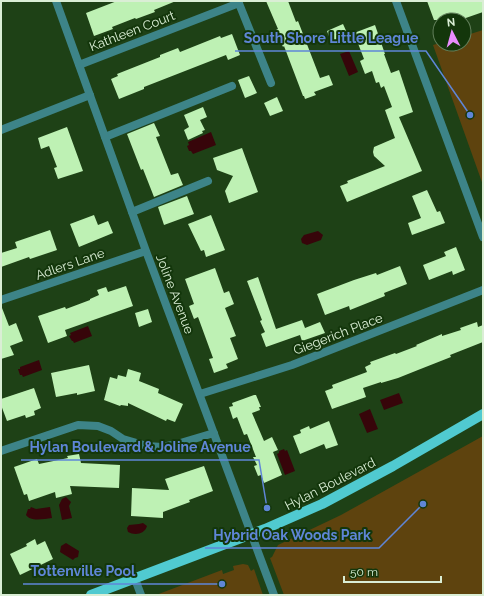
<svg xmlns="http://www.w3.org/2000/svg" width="484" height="596" viewBox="0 0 484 596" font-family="Raleway,sans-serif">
  <rect width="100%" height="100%" fill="#1e4116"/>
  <path fill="#5e430e" d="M483,30V185L433,45L440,43L464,44V36Z
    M483,436V595H284L270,558L272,557L278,545L341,515Z
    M243,564L248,565L251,571L254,569L263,595H156L222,570L223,574L234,570L233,566Z"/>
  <path fill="#37050a" d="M349,51L358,72L349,76L340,54Z
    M211,132L216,145L193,154L191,151H189L187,146L189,145L188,142Z
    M318,231L323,235L321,240L307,245L302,243L301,239L304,235Z
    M88,326L92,336L74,343L73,341H72L69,336L71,335L70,333Z
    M39,360L42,370L23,377L22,375H20L18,369H20V367Z
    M399,393L403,403L384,410L380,400Z
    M370,409L378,429L367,433L359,414Z
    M284,449L285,451L287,450L295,471L285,475L277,454L279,453V451Z
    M66,497L71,502L69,506L72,518L62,520L59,505L62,499Z
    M31,507L36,509L50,507L52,518C43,519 31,522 26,515L28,509H30Z
    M143,523L147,526C145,534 135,536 128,532L127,528L129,525L139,524Z
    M66,543L79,551L78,557L75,558L73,560L60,552L61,546Z"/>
  <path fill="#bef1b4" d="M117,1H176L154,10L155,12L136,19L135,18L112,27L113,29L94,36L86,13Z
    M266,1H288L296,22L298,21L320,78L329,75L333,85L314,92L316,95L305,99L304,96H303L284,46L283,47L276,30L278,29Z
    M427,1H483V12L460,20H434Z
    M343,24L348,35L331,42L327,31Z
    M375,25L385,54H384L391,73L399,70L413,112L399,117L422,171L347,202L340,186L348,183L347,181L385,166L374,156L373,152L374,147L395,138L385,110L392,107L384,86L381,88L379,82L376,83L372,71L365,74L360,61L364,59L354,33Z
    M232,34L240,55L228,60L226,55L144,87V89L119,99L111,79L118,76L117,74L160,57V55L178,48L180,52L220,36L221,38Z
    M249,76L257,93L245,98L238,80Z
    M277,97L283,111L270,116L264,103Z
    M203,107L207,117L200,120L205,130L202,131L203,133L188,140L184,130L189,127L184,115Z
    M154,123L160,136L156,137L171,175L178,173L183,185L154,197L143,169L141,170L127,134Z
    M67,127L83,171L58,179L54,168L57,167L49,146L41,149L38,138Z
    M242,148L258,192L229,203L225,191L233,176L217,170L213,158Z
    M427,190L437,212L440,211L445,223L412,235L408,223L421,218L412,196Z
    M187,196L194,214L164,225L158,207Z
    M94,215L98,225L108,221L113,233L79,247L70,224Z
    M211,215L225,250L206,257L204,250L201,251L188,224Z
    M50,230L57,250L30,259L29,257L1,267V253L17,248L15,242Z
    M456,247L465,270L453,275L452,271L429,280L423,265L446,256L444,252Z
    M400,266L407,284L384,293L385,296L350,310L349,306L325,315L317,294L354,280L376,273L377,275Z
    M215,268L224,293L229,291L234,304L225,308L236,336L230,338L238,359L226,364L228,368L214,373L209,359L213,358L198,317L194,319L189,306L194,304L185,279Z
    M258,277L276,329L302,320L305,328L320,322L325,333L302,341L300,335L266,347L261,334L265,332L260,321L262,320L247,281Z
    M126,286L133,306L65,330L67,336L48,343L38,316L65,307L66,309L90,300V299L99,295L97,290L106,287L108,292Z
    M1,308H2L9,326L16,323L23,341L10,346L14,355L1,359Z
    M148,309L152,322L139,327L135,313Z
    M477,322L478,327L483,325V342L450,355L451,357L418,370L398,378L381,383V382L363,388L366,397L332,409L325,391L333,388L332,385L367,372L365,367L371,364L370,362L395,353L396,354L417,346L416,345L442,334V336L461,330L460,328Z
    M89,365L95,391L77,395V393L56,397L51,373Z
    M128,369L141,373L139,381L159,389L158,393L183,404L175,422L167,419L166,421L128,403V406L121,405L120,406L104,400L110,377L117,379L118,375L126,377Z
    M34,388L41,408L34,411L35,415L26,418L25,415L7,421L1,405V399Z
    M254,395H256L261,407H259L260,410L252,413L264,441L272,437L278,450L273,452L282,475L264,483L261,475L258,476L254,466L257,465L253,457H256L247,434L244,435L237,417L233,419L229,407L233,406L232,403Z
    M329,421L338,445L326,449L324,444L300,454L293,436L301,433L300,430L309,426L310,429Z
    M79,454L81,463L120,465L119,488L70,486L72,494L56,498L55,492L29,501L27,494L24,495L14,467L37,459L39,464L68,458L67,456Z
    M204,466L213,491L189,500L190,502L163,512V518L131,516L132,488L169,490L165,479Z
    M35,539L37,545L45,541L53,559L20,575L10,554L27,546L26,544Z"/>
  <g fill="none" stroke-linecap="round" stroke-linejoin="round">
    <path stroke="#3d8488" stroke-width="8" d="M1,130L90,95
      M105,137L232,86
      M132,212L208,181
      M135,579L141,595"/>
    <path stroke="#3d8488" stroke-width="8" d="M56,1L146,251L274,595
      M238,1L271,83
      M396,1L483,237
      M79,65L239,3
      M1,300L146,251
      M200,394L292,365L483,290
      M1,451L78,425L98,426L111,431L123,439L147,446L162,447L177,444L214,433"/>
    <path stroke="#50cad0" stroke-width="10" d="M91,595L265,529L322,504L393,466L483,414"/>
  </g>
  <g text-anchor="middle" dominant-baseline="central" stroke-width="4" stroke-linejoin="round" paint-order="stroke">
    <g font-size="13" fill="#daeed5" stroke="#13360b">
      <text transform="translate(132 31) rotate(-21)">Kathleen Court</text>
      <text transform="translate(70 264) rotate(-19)">Adlers Lane</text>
      <text transform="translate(175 294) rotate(69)">Joline Avenue</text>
      <text transform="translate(338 334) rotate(-21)">Giegerich Place</text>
      <text transform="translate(330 484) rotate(-27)">Hylan Boulevard</text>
    </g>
  </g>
  <path fill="none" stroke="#5f86d7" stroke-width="1.5" d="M470 115L426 51H235M267 508L259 460H21M423 504L379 548H205M222 584L144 584H23"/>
  <g fill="#5f86d7" stroke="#13360b" stroke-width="1.5">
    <circle cx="470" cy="115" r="4"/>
    <circle cx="267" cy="508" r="4"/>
    <circle cx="423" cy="504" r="4"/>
    <circle cx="222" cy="584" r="4"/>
  </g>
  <g font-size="14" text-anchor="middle" font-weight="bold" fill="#5f86d7" stroke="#13360b" stroke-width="4" stroke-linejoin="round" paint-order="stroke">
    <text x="331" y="43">South Shore Little League</text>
    <text x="140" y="452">Hylan Boulevard &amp; Joline Avenue</text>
    <text x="292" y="540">Hybrid Oak Woods Park</text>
    <text x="83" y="576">Tottenville Pool</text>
  </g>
  <rect width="484" height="596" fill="none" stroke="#daeed5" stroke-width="4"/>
  <g transform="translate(452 32) rotate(354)"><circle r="19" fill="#13360b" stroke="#63805c"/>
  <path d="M0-3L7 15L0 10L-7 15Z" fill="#e98dfe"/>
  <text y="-6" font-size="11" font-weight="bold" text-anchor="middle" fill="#daeed5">N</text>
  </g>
  <path d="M344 576v6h97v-6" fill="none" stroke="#daeed5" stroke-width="2"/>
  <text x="350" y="576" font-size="12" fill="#daeed5" stroke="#13360b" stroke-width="3" paint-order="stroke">50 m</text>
</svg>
